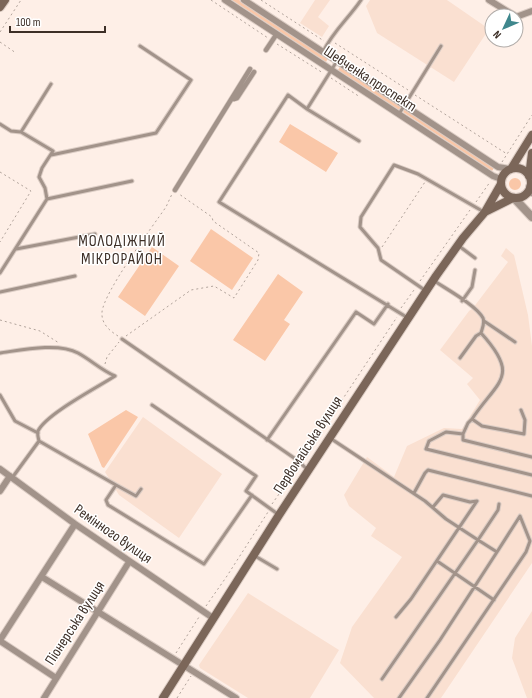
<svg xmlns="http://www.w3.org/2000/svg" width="532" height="698" viewBox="0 0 532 698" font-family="'Sofia Sans Condensed',sans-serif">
  <rect width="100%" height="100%" fill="#feefe7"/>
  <path fill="#fae0d1" d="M315,0H330L318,17L329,26L322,37L300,23Z
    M370,0H447L489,29L454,82L377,33L366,6Z
    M506,248L514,255L528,315L532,346V563L441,698H374L340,663L352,627L402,557L371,536L376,528L349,506L344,495L367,457L394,477L407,446L444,428L462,429L480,400L467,384L473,378L440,350L469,311L473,308L508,262L501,256Z
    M143,417L222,474L179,538L119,495L105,472Z
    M248,593L339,650L310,698H248L200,668L199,665Z
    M532,611V698H527L512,658L515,638Z"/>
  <path fill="#fac7a8" d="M232,0H239L328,58L326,62Z
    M340,67L401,107L399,110L338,70Z
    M405,109L494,168L492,171L403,112Z
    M290,124L338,153L326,172L279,142Z
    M509 184a6 6 0 1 1 12 0a6 6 0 1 1-12 0Z
    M211,229L253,258L232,290L190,261Z
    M152,247L179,266L145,316L118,297Z
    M278,274L303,292L284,320L290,324L265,361L233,340Z
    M126,410L138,417L104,468L102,467L88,434Z"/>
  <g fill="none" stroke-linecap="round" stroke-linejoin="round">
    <g stroke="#dbccc4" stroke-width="5">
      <path id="service" d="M323,52C333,31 349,18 361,0
        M337,61L307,109L288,95L219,202L408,318
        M307,109L359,141
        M399,114L441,46
        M0,124L11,131L21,132
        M51,155L156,133L191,80L140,46
        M47,199L132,181
        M459,246L475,258
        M16,249L95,234
        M0,273L47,199L45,188L39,177L42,168L53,151L21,132L51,84
        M433,280C446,289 476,305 483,318C485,323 482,329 481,333
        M426,291L381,260L378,248L360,227L361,217L394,165L418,174L484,212
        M0,292L75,276
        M462,301L472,287L475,270
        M484,321L515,342
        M122,339L297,460L308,470
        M0,353C21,350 58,342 78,353C91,360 101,370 115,376C98,387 46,414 38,431C37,434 38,437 39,441L12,478
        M460,358L476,336L481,333C521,377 498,380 472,419
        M0,395L15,421L38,433
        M152,405L256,476L246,491L279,515
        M463,434L468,423L472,419L482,426L524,434L525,420L521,410
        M330,438L425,501L446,519L478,540L498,510L499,504
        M267,440L356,312L374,324L388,304
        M39,441L116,485
        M532,457L463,440V434L446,432L429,441L426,449L532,475
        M141,489L136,496L116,485L106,500L108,505L204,564L252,495
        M414,493L425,473L428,470L532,496
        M255,556L277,569
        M437,561L494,600
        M396,617L411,599L477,501L470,502L443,495L433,507
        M382,679L478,540L497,552L520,516L530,541L526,552L427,698
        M399,698L440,640L497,552"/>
    </g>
    <g stroke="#dbccc4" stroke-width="6">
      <path id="pedestrian" d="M266,50L276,35
        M234,99L237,98L254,72
        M175,190L250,69"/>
    </g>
    <g stroke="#dbccc4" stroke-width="8">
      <path id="minor" d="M225,0L493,176L501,179
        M244,0L498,167L510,169
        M489,0L515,16
        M516,17L532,11
        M0,469L75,524L213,618
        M0,491L10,476
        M42,577L236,698
        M0,640L75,524
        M0,641L56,678
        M44,698L129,562"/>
    </g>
    <g stroke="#dbccc4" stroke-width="10">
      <path id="tertiary" d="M530,187L532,192
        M514,198L532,217"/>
    </g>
    <g stroke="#dbccc4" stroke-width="10">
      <path id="secondary" d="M0,7L5,0
        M501 183a15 15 0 1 1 30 0a15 15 0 1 1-30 0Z
        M511,169L532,135
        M529,176L532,153
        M485,212L513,198
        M163,698L279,515L436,276L463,238L485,212L501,184"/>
    </g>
    <path stroke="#b1a39b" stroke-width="1" stroke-dasharray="2 3" stroke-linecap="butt" d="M211,0L268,38
      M261,0L324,41
      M0,32L21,0
      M0,42L16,53
      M335,43L408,90
      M277,44L323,73
      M331,78L360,97
      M415,95L507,154
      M502,162L532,115
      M0,172L31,191L0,242
      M476,202L490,182
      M382,247L425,182
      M420,281L470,210
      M401,308L414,290
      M0,320L40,331L59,343
      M118,336C110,331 101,324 102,312C104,292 152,227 166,207L172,194
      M126,336L191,290L214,286L234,298L258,260L259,253L213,221L212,217L179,194
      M105,364L107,357L119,342
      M303,459L397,317
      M272,504L298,467
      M206,606L227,576L268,512
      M176,653L199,617
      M177,698L191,676"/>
    <use href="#service" stroke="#a2938a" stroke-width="3"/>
    <use href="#pedestrian" stroke="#a2938a" stroke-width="4.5"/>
    <use href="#minor" stroke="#a2938a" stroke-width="6"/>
    <use href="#tertiary" stroke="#a2938a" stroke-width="8"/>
    <use href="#secondary" stroke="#7b6659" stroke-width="8"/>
  </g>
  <g text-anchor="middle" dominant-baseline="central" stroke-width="3" stroke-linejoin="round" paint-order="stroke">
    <g font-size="15" fill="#3d2f27" stroke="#fff">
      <text transform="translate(370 79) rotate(33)">Шевченка проспект</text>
      <text transform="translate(308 445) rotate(-57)">Первомайська вулиця</text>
      <text transform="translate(113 534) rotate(35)">Ремінного вулиця</text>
      <text transform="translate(75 623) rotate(-57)">Піонерська вулиця</text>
    </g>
    <g font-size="16" letter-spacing="1" fill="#3d2f27" stroke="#fff">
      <text x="122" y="241">МОЛОДІЖНИЙ<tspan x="122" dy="18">МІКРОРАЙОН</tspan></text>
    </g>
  </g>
  <g transform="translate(504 28) rotate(226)"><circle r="19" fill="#ffffff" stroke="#b1aca9"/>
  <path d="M0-3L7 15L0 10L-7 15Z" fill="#3f878d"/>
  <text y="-6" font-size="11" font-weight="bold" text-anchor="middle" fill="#3d2f27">N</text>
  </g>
  <path d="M10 26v6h95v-6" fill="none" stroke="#3d2f27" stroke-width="2"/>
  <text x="16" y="26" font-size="12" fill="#3d2f27" stroke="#ffffff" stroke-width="3" paint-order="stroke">100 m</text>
</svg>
